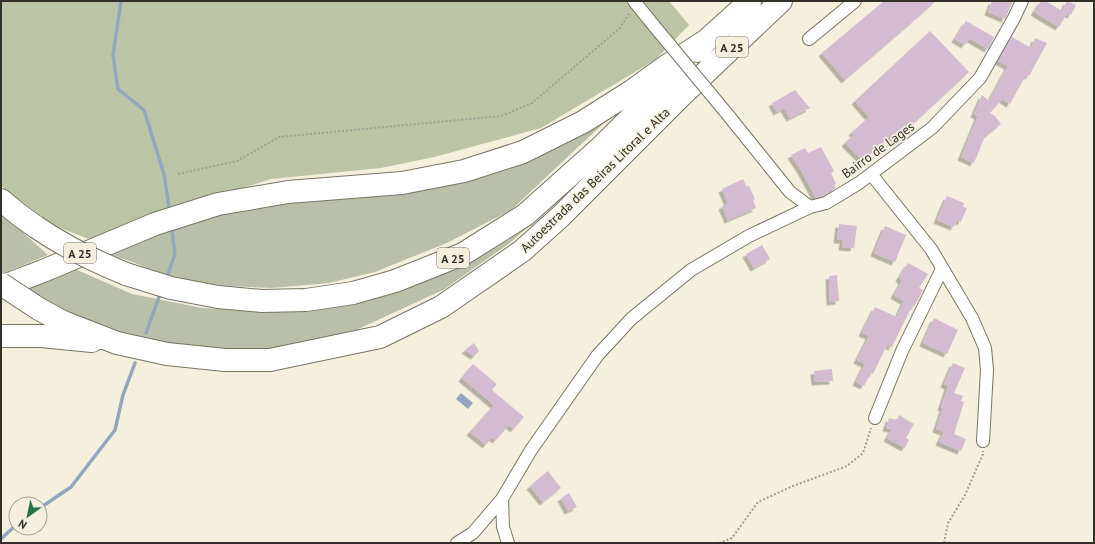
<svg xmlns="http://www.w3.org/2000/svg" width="1095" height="544" viewBox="0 0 1095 544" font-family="'PT Sans',sans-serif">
  <defs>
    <filter id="shadow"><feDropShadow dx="-3.5" dy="3.5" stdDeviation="0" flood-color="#0004"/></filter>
  </defs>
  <rect width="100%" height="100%" fill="#f5f0de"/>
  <path fill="#b9bfa9" d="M621,107L511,210L449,242L375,272L329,283L272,288L228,286L174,279L135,263L105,253L229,209L380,194Z
    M548,210L507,245L443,290L356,330L274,351L174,348L92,328L23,290L75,269L132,294L202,308L278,312L441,273Z
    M1,216L20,230L48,255L1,274Z"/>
  <path fill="#bcc4a6" d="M1,1H669L689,25L655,60L541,128L434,157L381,168L271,179L149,218L89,239L55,226L1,186Z"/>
  <path fill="#92a7bf" d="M461,393L473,403L468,409L456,399Z"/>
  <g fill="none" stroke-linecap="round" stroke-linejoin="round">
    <path stroke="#92a7bf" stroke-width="3.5" d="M121,1L113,55L118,89L144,110L164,174L169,207
      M168,274L175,254L172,231
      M146,333L159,297
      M40,508L71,487L115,430L123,395L135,363
      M1,539L16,525"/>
  </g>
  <path fill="#d4bbd2" filter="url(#shadow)" d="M884,1H936L918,17L917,16V18L845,80L822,53Z
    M992,1H1013L1005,19L988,12Z
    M1041,1H1046L1067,14L1059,27L1034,12Z
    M1067,1L1076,5L1071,15L1062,11Z
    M966,21L994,37L988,49L969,38L965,45L955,39Z
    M930,31L969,72L896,140L891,135L863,161L845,143L854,134L852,132L869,117L855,101Z
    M1012,37L1031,48L1035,38L1047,43L1029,76L1026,75L1010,104L1002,99L990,113L995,116L1001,124L987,135L986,134L974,163L961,157L978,116L974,114L982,95L989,101L1008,66L998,61Z
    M795,90L810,108L790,118L784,108L777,112L772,103Z
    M821,147L834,171L831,173L836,184L834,185L836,188L823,196L816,198L801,170L791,155L805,148L808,153Z
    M743,179L747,187L749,186L755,199L753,200L756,208L728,220L722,206L728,203L722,189Z
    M947,196L964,203L963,207L967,208L961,222L957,220L954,227L937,220Z
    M839,224L857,226L854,248L842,247L843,240H837Z
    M885,226L906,235L895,262L874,253Z
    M762,245L770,259L754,268L746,254Z
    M908,263L928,274L919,288L923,290L914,307L912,306L892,347L887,345L873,374L871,373L864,386L856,382L865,364L857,360L869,336L862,333L875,307L897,317L904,301L894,295L902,281L899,278Z
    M837,275L839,301L830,302L829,276Z
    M934,318L958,330L947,354L923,343Z
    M474,343L479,351L474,356L465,350Z
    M953,363L965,368L954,393L963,396L961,401L964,402L954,434L966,439L961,451L939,442L944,432L936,429L943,408L941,407L948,386L944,384Z
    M473,364L497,384L492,390L524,417L514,429L509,425L496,440L492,437L486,445L470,432L494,405L462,378Z
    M832,369L833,381L815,382L814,371Z
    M899,415L914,424L906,438L909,440L905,448L887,438L892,429L886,428L889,418L897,420Z
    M548,471L561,488L543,502L530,486Z
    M569,493L577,507L568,511L561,498Z"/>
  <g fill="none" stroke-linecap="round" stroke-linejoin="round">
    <g stroke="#797565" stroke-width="14">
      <path id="street" d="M634,1L655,27
        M809,39L855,1
        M728,115L790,192L810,207L826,203L859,183L932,128L980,78L1014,18L1022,1
        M871,174L931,249L972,318L985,348L987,370L983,441
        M875,418L902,351L942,269
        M502,499L503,527L508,543
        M457,543L473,533L502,499L531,450L597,356L631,319L691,270L749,236L810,207"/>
    </g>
    <g stroke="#797565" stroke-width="24">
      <path id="highway" d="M697,51L707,40L750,1
        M1,200L18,214L36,227
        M126,274L171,288L218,297L262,301L306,300L353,293L395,281L463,254L525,215L599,149L675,74
        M1,287L43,271L155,224L218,204L288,192L402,183L464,171L523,152L583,122L632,91L668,65L707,40
        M39,309L63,322L117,343L167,354L225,360H270L380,337L441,307L522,251L561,216L683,94L781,1
        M1,336H41L92,341"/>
    </g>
    <path stroke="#a29e91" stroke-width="2" stroke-dasharray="2 2" stroke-linecap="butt" d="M178,174L237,161L279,137L501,116L532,103L620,28L630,12
      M719,543L732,538L758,502L793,486L847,466L863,453L871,428
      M944,543L948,523L965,495L983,454V451"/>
    <use href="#street" stroke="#fff" stroke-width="12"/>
    <use href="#highway" stroke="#fff" stroke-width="22"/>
    <g stroke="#797565" stroke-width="14" stroke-linecap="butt">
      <path id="street-bridge" d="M655,27L728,115"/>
    </g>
    <g stroke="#797565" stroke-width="24" stroke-linecap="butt">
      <path id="highway-bridge" d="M36,227C64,246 94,261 126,274
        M1,284L39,309"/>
    </g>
    <use href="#street-bridge" stroke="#fff" stroke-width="12"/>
    <use href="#highway-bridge" stroke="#fff" stroke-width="22"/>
  </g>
  <g text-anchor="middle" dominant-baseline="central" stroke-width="3.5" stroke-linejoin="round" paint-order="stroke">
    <g fill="#f5f0de" stroke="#6c695f" stroke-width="1">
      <rect x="716" y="37" width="32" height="20" rx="3"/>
      <rect x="64" y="243" width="32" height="20" rx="3"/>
      <rect x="437" y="248" width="32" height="20" rx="3"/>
    </g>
    <g font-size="12" font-weight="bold" fill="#312f28">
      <text x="732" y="47">A 25</text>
      <text x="80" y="253">A 25</text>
      <text x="453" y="258">A 25</text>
    </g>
    <g font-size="13" fill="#312f28" stroke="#f5f0de">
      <text transform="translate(878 150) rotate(-36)">Bairro de Lages</text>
      <text transform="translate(595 180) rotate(-44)">Autoestrada das Beiras Litoral e Alta</text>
    </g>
  </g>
  <rect width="1095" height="544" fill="none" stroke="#312f28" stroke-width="4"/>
  <g transform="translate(28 516) rotate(213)"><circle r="19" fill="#f5f0de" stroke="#a7a395"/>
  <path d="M0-3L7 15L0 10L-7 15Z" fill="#237547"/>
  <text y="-6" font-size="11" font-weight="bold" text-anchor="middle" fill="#312f28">N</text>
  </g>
</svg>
